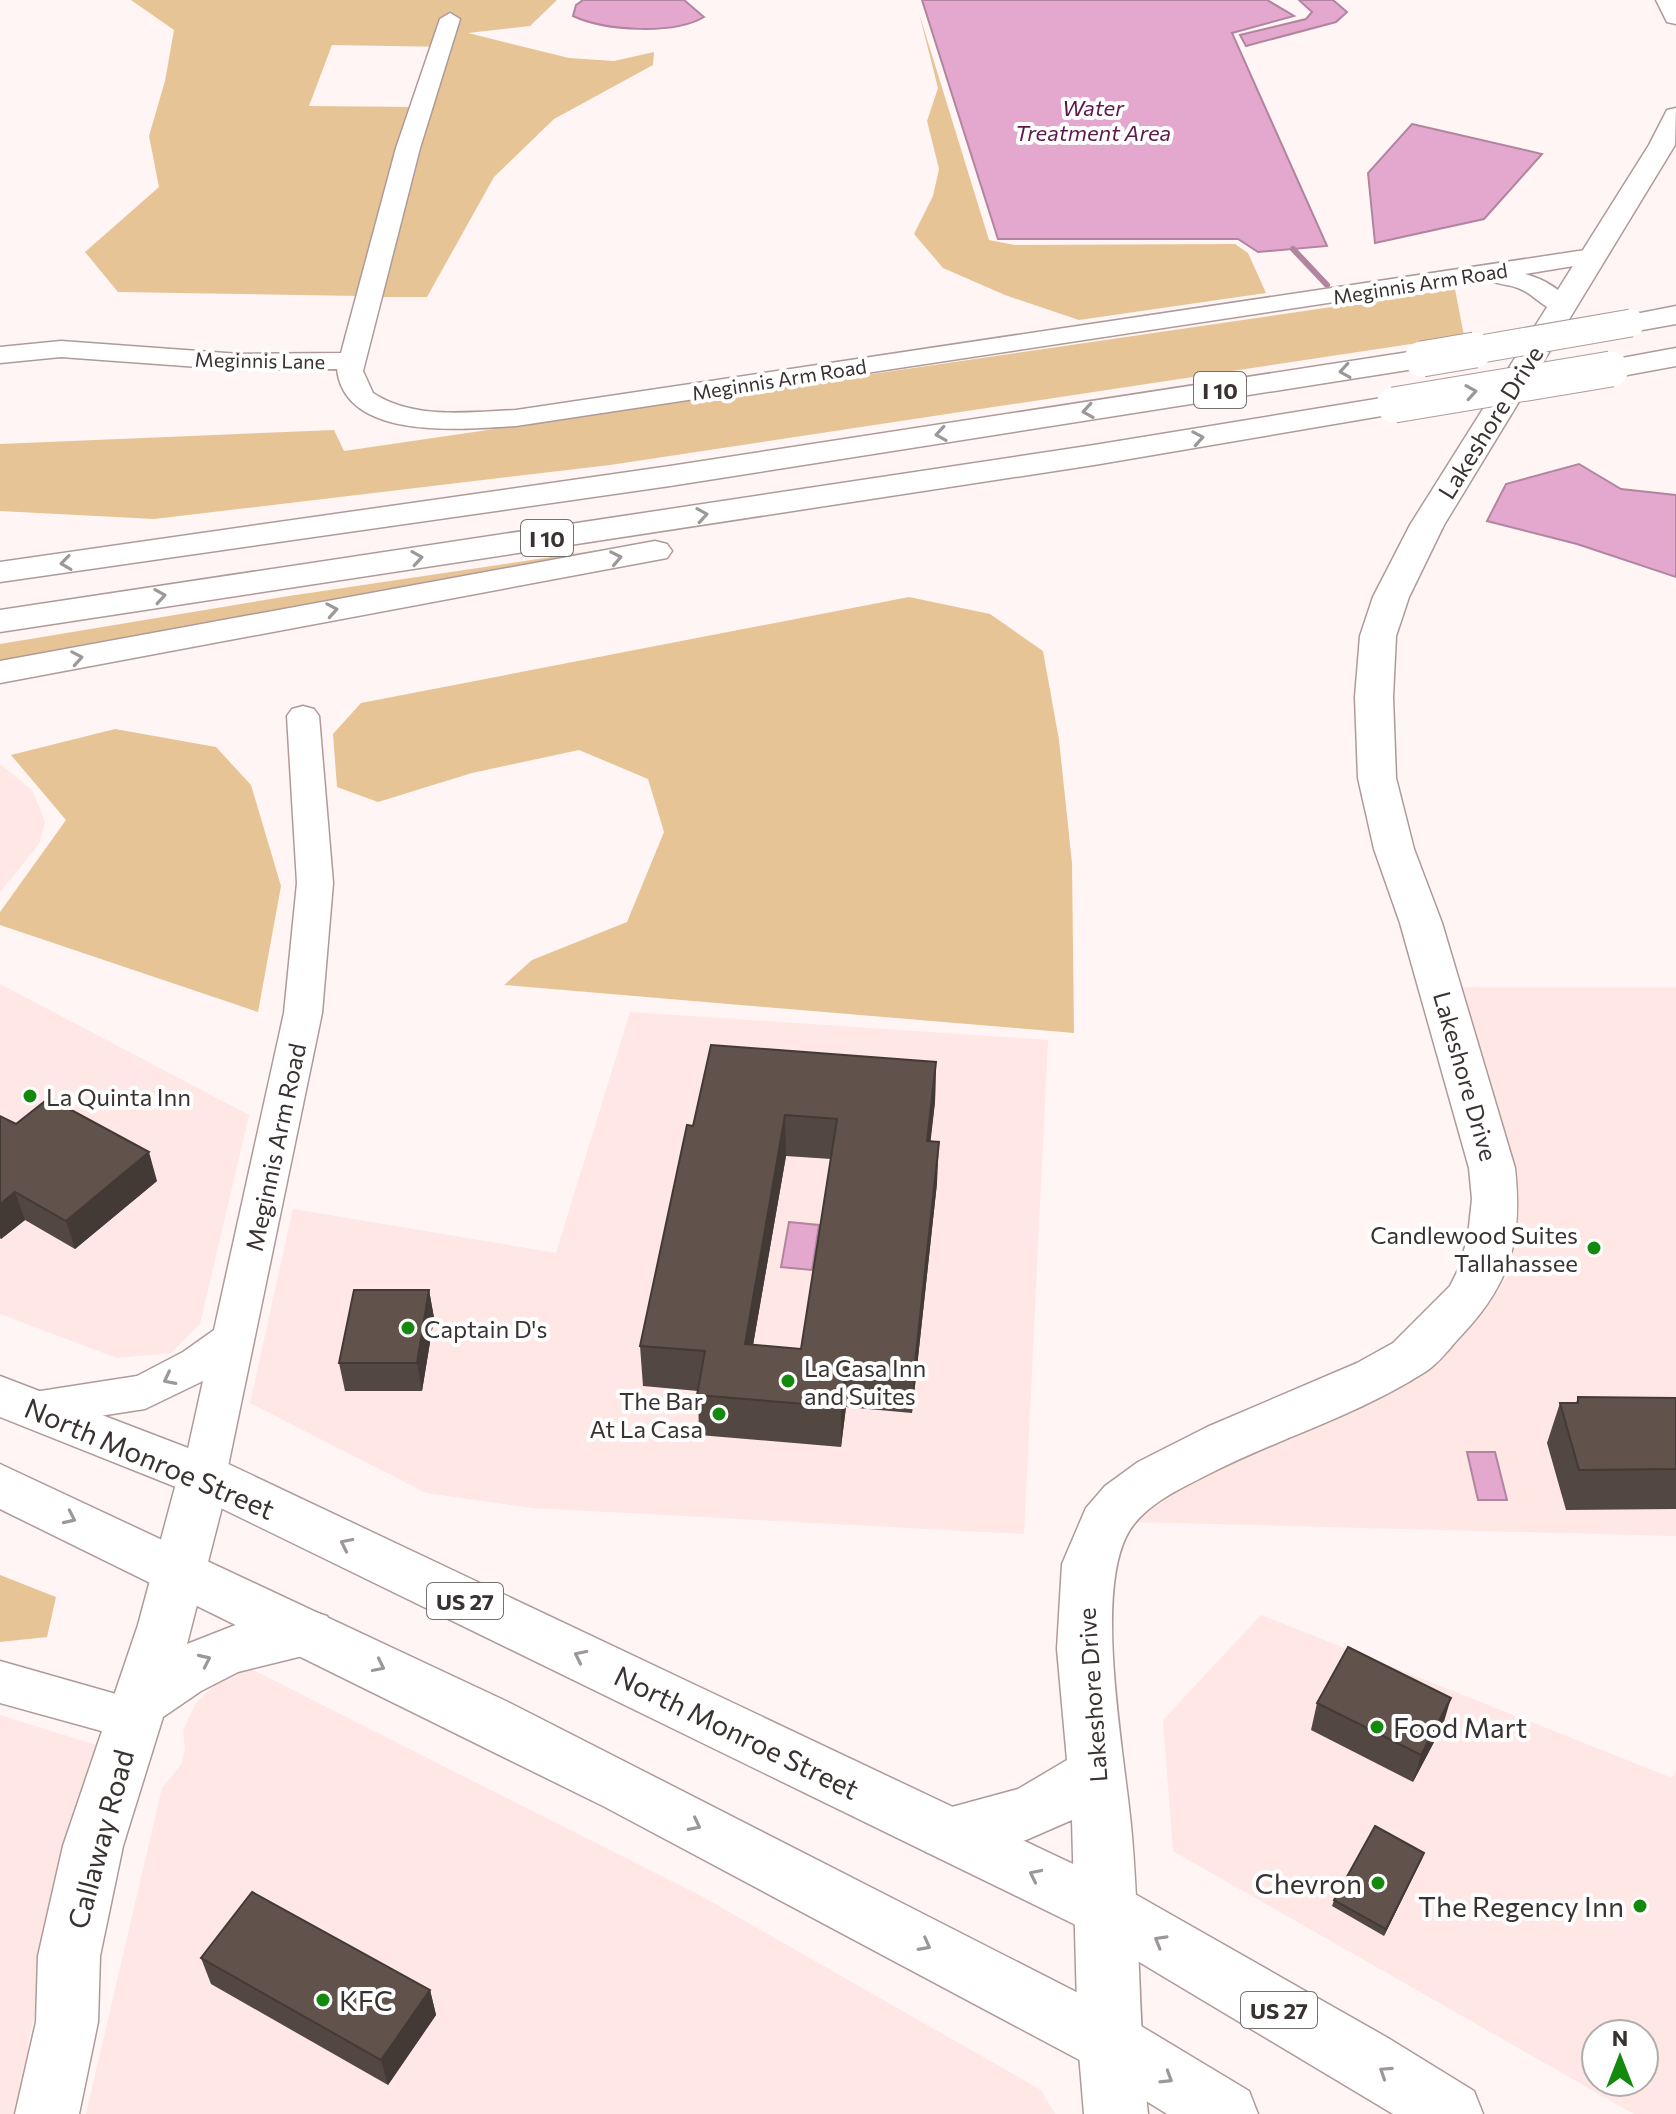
<svg xmlns="http://www.w3.org/2000/svg" width="1676" height="2114" viewBox="0 0 1676 2114" font-family="Commissioner,sans-serif">
  <rect width="100%" height="100%" fill="#fef5f4"/>
  <path fill="#fee7e4" fill-rule="evenodd" d="M0,764L32,790L45,822L39,844L0,892Z
    M0,984L249,1115L200,1324L171,1353L117,1358L0,1314Z
    M1459,987H1676V1536L1132,1522L1191,1483L1438,1364L1473,1325L1508,1276L1516,1220L1511,1155Z
    M630,1012L1048,1040L1024,1534L533,1508L426,1493L250,1403L293,1209L556,1253Z
    M1261,1615L1672,1778L1676,1771V2114H1634L1173,1851L1163,1720ZM1596,2034H1644V2082H1596Z
    M245,1666L703,1897L1041,2090L1055,2114H86L162,1788L181,1765L185,1748L183,1730L196,1703L226,1674Z
    M0,1715L96,1745L28,2043L30,2102L28,2114H0Z"/>
  <path fill="#e7c496" d="M131,0H557L530,26L468,33L569,58L614,61L654,52L653,65L554,119L494,177L427,297H382L418,148L449,47L332,45L309,106L412,107L361,296L118,292L85,252L159,187L149,136L165,81L174,30Z
    M919,13L989,240L1015,245L1235,244L1248,253L1266,293L1079,320L1005,295L943,268L914,234L933,196L939,169L927,121L938,88Z
    M1455,289L1464,336L610,465L154,519L0,511V444L334,430L344,451Z
    M639,544L642,548L0,666V644L289,596Z
    M909,597L990,614L1043,651L1059,740L1072,863L1074,1033L504,985L532,960L627,922L664,832L648,779L579,750L472,773L378,802L337,787L333,734L361,703Z
    M115,729L216,747L251,785L281,886L258,1012L0,925V912L66,820L11,755Z
    M0,1575L56,1597L47,1637L0,1642Z"/>
  <path fill="#e4a8ce" stroke="#b1859f" stroke-width="2" d="M583,0H684L704,17C674,35 605,31 573,16L576,5Z
    M922,0H1267L1294,16L1232,33L1327,246L1258,252L1238,239H998Z
    M1299,0H1333L1347,12L1336,22L1246,46L1240,35L1306,19L1312,12Z
    M1412,124L1542,154L1484,219L1375,243L1368,173Z
    M1579,464L1621,489L1676,495V577L1577,544L1487,521L1506,484Z
    M789,1222L819,1225L812,1270L781,1267Z
    M1467,1452H1495L1507,1500H1478Z"/>
  <g fill="none" stroke-linecap="round" stroke-linejoin="round">
    <path stroke="#b1859f" stroke-width="6" d="M1293,249L1327,285"/>
    <g stroke="#ae9b99" stroke-width="3">
      <path id="minor" d="M450,13L460,19L420,148L363,371L373,393C414,420 469,412 516,410L1592,249L1601,251L1604,256L1601,261L1592,263L1525,274C1544,279 1562,290 1574,306L1570,311C1549,317 1537,295 1518,288C1507,284 1495,284 1486,279L516,426C464,429 345,442 337,369L240,370L61,357L0,363V347L61,341L240,354L341,353L396,148L440,19Z
        M303,706L314,709L319,716L333,883L322,1013L226,1476L220,1489L204,1494L188,1489L182,1476L203,1381L145,1409L34,1426L19,1421L12,1409L19,1397L34,1392L137,1376L183,1352L214,1330L284,1013L297,883L287,716L292,709Z
        M0,1661L151,1704L158,1719L151,1734L134,1740L0,1703Z"/>
    </g>
    <g stroke="#ae9b99" stroke-width="3">
      <path id="tertiary" d="M1656,0H1676V24L1667,22Z
        M1676,108L1675,145L1444,525L1409,597L1396,636L1393,697L1396,778L1414,849L1442,923L1515,1168C1523,1241 1510,1285 1459,1338C1449,1349 1438,1364 1425,1372C1357,1416 1273,1440 1201,1478C1175,1491 1139,1509 1126,1537C1094,1603 1126,1761 1132,1836C1140,1929 1138,2022 1148,2114H1084L1078,2042L1072,1820L1026,1840L969,1855L947,1860L926,1852L918,1833L926,1814L1018,1789L1067,1760L1057,1649L1062,1564L1086,1508L1105,1486L1138,1462L1207,1427L1357,1363L1393,1343L1450,1286L1459,1268L1468,1236L1472,1199L1469,1168L1400,923L1374,849L1358,778L1355,697L1360,636L1373,597L1410,525L1649,145L1667,110Z
        M204,1455L222,1461L230,1476L187,1644L238,1624L282,1614L308,1610L327,1616L335,1633L327,1650L238,1672L201,1691L163,1717L123,1846L100,1956L98,2022L79,2114H15L36,2022L38,1956L63,1846L138,1625L178,1476L186,1461Z"/>
    </g>
    <g stroke="#ae9b99" stroke-width="3">
      <path id="primary" d="M0,1376L222,1461L1126,1889L1388,2038L1474,2091L1483,2114H1393L1084,1929L186,1491L0,1417Z
        M0,1464L508,1702L1131,2020L1249,2091L1258,2114H1167L1087,2064L605,1807L0,1509Z"/>
    </g>
    <g stroke="#ae9b99" stroke-width="3">
      <path id="motorway" d="M1676,306V324L1631,332L1620,329L1616,323L1620,317Z
        M1676,348V366L1611,378L1600,376L1596,369L1600,362Z
        M1422,350L1433,352L1437,359L1433,366L670,486L0,582V562L670,466Z
        M1394,396L1405,398L1410,405L1405,412L1094,465L0,632V610L1094,445Z
        M655,541L667,544L672,551L667,558L0,683V661Z"/>
    </g>
    <use href="#minor" fill="#fff" fill-rule="evenodd"/>
    <use href="#tertiary" fill="#fff" fill-rule="evenodd"/>
    <use href="#primary" fill="#fff" fill-rule="evenodd"/>
    <use href="#motorway" fill="#fff" fill-rule="evenodd"/>
    <g stroke="#ae9b99" stroke-width="29" stroke-linecap="butt">
      <path id="motorway-bridge-far1" d="M1464,352L1631,323"/>
    </g>
    <g stroke="#ae9b99" stroke-width="37" stroke-linecap="butt">
      <path id="motorway-bridge" d="M1422,359L1475,350
        M1394,405L1611,369"/>
    </g>
    <use href="#motorway-bridge-far1" stroke="#fff" stroke-width="27"/>
    <use href="#motorway-bridge" stroke="#fff" stroke-width="35"/>
  </g>
  <path fill="#534741" fill-rule="evenodd" d="M936,1062L935,1102L930,1141L937,1183L912,1413L846,1407L841,1447L699,1435L698,1391L643,1386L640,1346L693,1126ZM786,1156L831,1159L801,1349L753,1345Z
    M0,1116L16,1124L157,1181L75,1249L25,1220L1,1239L0,1238Z
    M429,1290L434,1318L422,1391H345L339,1363Z
    M1578,1397L1676,1398V1509L1566,1510L1547,1443L1560,1403H1576Z
    M1317,1703L1443,1725L1413,1782L1311,1730Z
    M1424,1853L1384,1936L1332,1906L1334,1900Z
    M201,1958L430,1990L436,2015L388,2085L211,1984Z"/>
  <path fill="#443a35" d="M936,1062L935,1102L926,1182L927,1141Z
    M785,1115L786,1156L746,1385L745,1344Z
    M939,1142L937,1183L912,1413L914,1372Z
    M149,1152L157,1181L75,1249L66,1221Z
    M15,1192L25,1220L1,1239L0,1235V1204Z
    M429,1290L434,1318L422,1391L417,1363Z
    M846,1367V1407L841,1447V1407Z
    M1451,1698L1443,1725L1413,1782L1421,1755Z
    M1424,1853L1422,1859L1384,1936L1386,1929Z
    M430,1990L436,2015L388,2085L381,2060Z"/>
  <path fill="#61534c" stroke="#443a35" stroke-width="2" fill-rule="evenodd" d="M711,1045L936,1062L927,1141L939,1142L914,1372L846,1367L841,1407L697,1395L705,1351L640,1346L687,1125L693,1126ZM785,1115L837,1119L801,1349L745,1344Z
    M49,1098L149,1152L66,1221L15,1192L0,1204V1116L16,1124Z
    M354,1290H429L417,1363H339Z
    M1578,1397L1676,1398V1469L1579,1470L1560,1403H1578Z
    M1348,1647L1451,1698L1421,1755L1317,1703Z
    M1375,1826L1424,1853L1386,1929L1334,1900Z
    M252,1892L430,1990L381,2060L201,1958Z"/>
  <defs><path id="oneway-chevron" d="M-2-3.5L2.5 0L-2 3.5" fill="none" stroke-width="1.6" stroke-linecap="round" stroke-linejoin="round" transform="scale(2)"/></defs>
  <g stroke="#9c9898">
    <use href="#oneway-chevron" transform="translate(1345 371) rotate(171)"/>
    <use href="#oneway-chevron" transform="translate(1471 392) rotate(-9)"/>
    <use href="#oneway-chevron" transform="translate(1088 411) rotate(171)"/>
    <use href="#oneway-chevron" transform="translate(941 434) rotate(171)"/>
    <use href="#oneway-chevron" transform="translate(1198 438) rotate(-10)"/>
    <use href="#oneway-chevron" transform="translate(702 515) rotate(-9)"/>
    <use href="#oneway-chevron" transform="translate(417 558) rotate(-9)"/>
    <use href="#oneway-chevron" transform="translate(616 558) rotate(-11)"/>
    <use href="#oneway-chevron" transform="translate(66 563) rotate(172)"/>
    <use href="#oneway-chevron" transform="translate(160 596) rotate(-9)"/>
    <use href="#oneway-chevron" transform="translate(332 610) rotate(-10)"/>
    <use href="#oneway-chevron" transform="translate(77 658) rotate(-10)"/>
    <use href="#oneway-chevron" transform="translate(169 1379) rotate(153)"/>
    <use href="#oneway-chevron" transform="translate(70 1518) rotate(25)"/>
    <use href="#oneway-chevron" transform="translate(346 1544) rotate(-154)"/>
    <use href="#oneway-chevron" transform="translate(580 1656) rotate(-154)"/>
    <use href="#oneway-chevron" transform="translate(205 1660) rotate(-25)"/>
    <use href="#oneway-chevron" transform="translate(379 1666) rotate(26)"/>
    <use href="#oneway-chevron" transform="translate(695 1825) rotate(27)"/>
    <use href="#oneway-chevron" transform="translate(1035 1875) rotate(-154)"/>
    <use href="#oneway-chevron" transform="translate(1160 1941) rotate(-150)"/>
    <use href="#oneway-chevron" transform="translate(925 1945) rotate(28)"/>
    <use href="#oneway-chevron" transform="translate(1385 2072) rotate(-147)"/>
    <use href="#oneway-chevron" transform="translate(1167 2078) rotate(32)"/>
  </g>
  <g fill="#13890e" stroke="#fff" stroke-width="3">
    <circle cx="30" cy="1096" r="8"/>
    <circle cx="1594" cy="1248" r="8"/>
    <circle cx="408" cy="1328" r="8"/>
    <circle cx="788" cy="1381" r="8"/>
    <circle cx="719" cy="1414" r="8"/>
    <circle cx="1377" cy="1727" r="8"/>
    <circle cx="1378" cy="1883" r="8"/>
    <circle cx="1640" cy="1906" r="8"/>
    <circle cx="323" cy="2000" r="8"/>
  </g>
  <g text-anchor="middle" dominant-baseline="central" stroke-width="8" stroke-linejoin="round" paint-order="stroke">
    <g font-size="20" fill="#393231" stroke="#fff">
      <text transform="translate(1420 283) rotate(-9)">Meginnis Arm Road</text>
      <text transform="translate(260 360) rotate(1)">Meginnis Lane</text>
      <text transform="translate(779 379) rotate(-9)">Meginnis Arm Road</text>
    </g>
    <g font-size="22" font-style="italic" fill="#5d194a" stroke="#fff">
      <text x="1093" y="107">Water<tspan x="1093" dy="25">Treatment Area</tspan></text>
    </g>
    <g fill="#fff" stroke="#74706f" stroke-width="2">
      <rect x="1194" y="372" width="52" height="36" rx="6"/>
      <rect x="521" y="520" width="52" height="36" rx="6"/>
      <rect x="427" y="1583" width="76" height="36" rx="6"/>
      <rect x="1241" y="1992" width="76" height="36" rx="6"/>
    </g>
    <g font-size="22" font-weight="bold" fill="#393231">
      <text x="1220" y="390">I 10</text>
      <text x="547" y="538">I 10</text>
      <text x="465" y="1601">US 27</text>
      <text x="1279" y="2010">US 27</text>
    </g>
    <g font-size="24" fill="#393231" stroke="#fff">
      <text transform="translate(1490 422) rotate(-58)">Lakeshore Drive</text>
      <text transform="translate(1466 1076) rotate(74)">Lakeshore Drive</text>
      <text transform="translate(275 1147) rotate(-78)">Meginnis Arm Road</text>
      <text transform="translate(1092 1695) rotate(-94)">Lakeshore Drive</text>
    </g>
    <g font-size="24" fill="#393231" stroke="#fff" text-anchor="start">
      <text x="46" y="1096">La Quinta Inn</text>
      <text x="1578" y="1234" text-anchor="end">Candlewood Suites<tspan x="1578" dy="28">Tallahassee</tspan></text>
      <text x="424" y="1328">Captain D's</text>
      <text x="804" y="1367">La Casa Inn<tspan x="804" dy="28">and Suites</tspan></text>
      <text x="703" y="1400" text-anchor="end">The Bar<tspan x="703" dy="28">At La Casa</tspan></text>
    </g>
    <g font-size="28" fill="#393231" stroke="#fff">
      <text transform="translate(150 1458) rotate(23)">North Monroe Street</text>
      <text transform="translate(737 1732) rotate(26)">North Monroe Street</text>
      <text transform="translate(100 1839) rotate(-75)">Callaway Road</text>
    </g>
    <g font-size="28" fill="#393231" stroke="#fff" text-anchor="start">
      <text x="1393" y="1727">Food Mart</text>
      <text x="1362" y="1883" text-anchor="end">Chevron</text>
      <text x="1624" y="1906" text-anchor="end">The Regency Inn</text>
      <text x="339" y="2000">KFC</text>
    </g>
  </g>
  <g transform="translate(1620 2058)"><circle r="38" fill="#ffffff" stroke="#b0adad" stroke-width="2"/>
  <path d="M0-6L14 30L0 20L-14 30Z" fill="#13890e"/>
  <text y="-12" font-size="22" font-weight="bold" text-anchor="middle" fill="#393231">N</text>
  </g>
</svg>
